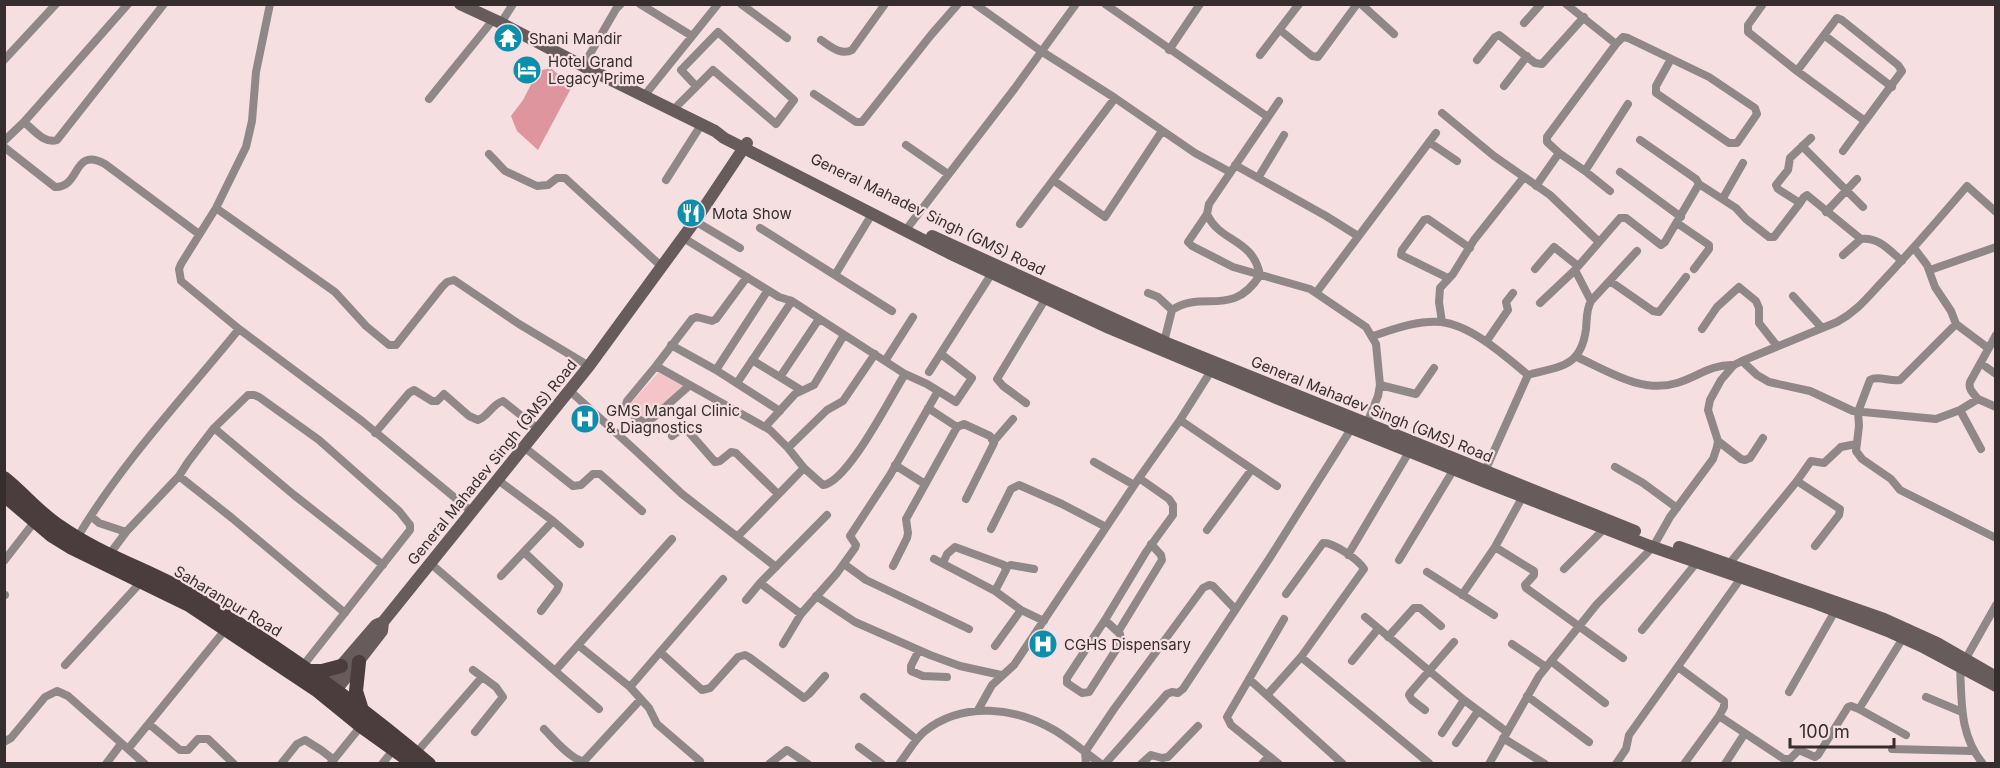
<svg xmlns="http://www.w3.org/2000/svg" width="2000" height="768" viewBox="0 0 2000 768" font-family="Inter,sans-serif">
  <rect width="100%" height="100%" fill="#f5dfe1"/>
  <path fill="#f4c4c9" d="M660,371L684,385L646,419L628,406Z"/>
  <path fill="#df959e" d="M551,68L563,79L575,81L538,150L517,131L511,116L523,100L538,71Z"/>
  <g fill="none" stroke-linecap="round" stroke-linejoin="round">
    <path stroke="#908788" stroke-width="8" d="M270,4L256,72L252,121L246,147L216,208L181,264L179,269L181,281L239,329L362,421L471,511
      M640,4L692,36
      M741,4L787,38
      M975,4L1041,51L1115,98L1195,153L1230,172
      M1105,4L1268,117
      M1361,4L1394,34
      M1566,4L1616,44
      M1763,4L1748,25V32L1797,71L1837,18L1842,20L1898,65L1902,71L1865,121L1797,71
      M501,23L513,4
      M1524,23L1541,4
      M1280,30L1312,56L1318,57L1357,4
      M1824,35L1892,87
      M821,40C830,46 841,56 852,50L885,4
      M1169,50L1200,4
      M1260,55L1299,4
      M4,60L56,4
      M1477,60L1495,37L1499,35L1535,63L1542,64L1584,17
      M583,66L616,9L621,4
      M1504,86L1527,56
      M814,94L856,122H862L931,35L958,4
      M644,96L718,4
      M429,99L493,20
      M1628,104L1585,171L1559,153L1547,142V137L1616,44L1623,37L1628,38L1709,77L1755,108L1757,114L1737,143H1729L1656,93V86L1671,59
      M672,111L713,70L776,124L794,100L718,32L681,70L696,86
      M1442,113L1494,156L1550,195L1599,242
      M24,122C34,130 44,144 57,140L164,4
      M4,141L24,122L128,4
      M1429,142L1457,161
      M906,145L948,174
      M1802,146L1863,207
      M4,147L55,187C81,188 72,146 105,164L199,234
      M1843,151L1865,121
      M489,154L505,171L537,186L548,185L557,178H565L661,266
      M1235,165L1326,216L1358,236
      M1585,171L1610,191
      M1620,172L1681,217
      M1258,178L1284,135
      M666,180L701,125
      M1053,180L1105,217L1162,131
      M1699,184L1736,208L1746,219L1769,237H1774L1800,203L1778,189L1776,185L1788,170L1790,158L1811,138
      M1536,186L1559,153
      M1723,198L1743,163
      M1800,203L1804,197L1807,195L1861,239C1879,237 1889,250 1902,261
      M216,208L335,292L366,326L389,345H396L442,287L447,282L454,280L519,324L589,366
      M1826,212L1857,179
      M1207,214L1188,242L1192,246L1233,267L1310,289L1366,327L1376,344L1380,385L1378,396L1367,423
      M695,221L740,248
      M1677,223L1709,245V249L1694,269
      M1020,224L1115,98
      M760,228L892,311
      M905,231L1015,88L1076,4
      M682,237L779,297L792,301L905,374L927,384L956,402L972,378L941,354
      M1914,248L1927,265L1935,287L1951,311L1956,324L1988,348
      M1843,255L1861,239
      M1535,269L1554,247L1578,266
      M1930,270L1996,247
      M835,275L872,214
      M1448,278L1403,256L1401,255L1402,250L1424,220L1428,219L1470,248
      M1610,281L1653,311L1659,312L1686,277
      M1148,293L1158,297L1172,310
      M1316,293L1436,133
      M1793,296L1822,328
      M1591,301L1637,251
      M1540,303L1575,270L1620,218H1626L1661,245L1665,242L1699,184L1696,179L1640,140
      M1442,322L1439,302L1440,288L1453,274L1474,240L1524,177
      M1956,324L1900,380C1890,382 1878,375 1870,380L1858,412L1859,426L1856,451L1862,459L1891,479L1900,490L1996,538
      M1702,329L1717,307L1739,287L1756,301L1759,308V323L1777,346
      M1373,336C1394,329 1418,320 1441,322C1471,325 1505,356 1528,375
      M1164,342L1172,310C1203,289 1232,319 1260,275C1253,238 1220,243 1207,214L1209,204L1279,101
      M1486,342L1508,310L1506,302L1513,293
      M671,345L716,370L780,411
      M1577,357C1608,371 1642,394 1677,383C1697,377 1711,364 1734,365
      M752,360L801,390
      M885,361L913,317
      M1742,361L1757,375L1769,382L1810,391L1853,411L1936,419L1960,410L1978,399L1996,407
      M656,366L692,319L697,317L712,321L716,319L747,277
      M1986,367L1996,374
      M716,370L768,290
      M929,372L992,273
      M780,377L819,319
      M737,383L792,301
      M690,385L646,424L630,413L625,408L627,401L656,366L770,430L788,448L804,468L823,485C848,482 891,396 905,374
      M1380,385L1416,394L1434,368
      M569,390L635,450L682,494L776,567
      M1978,399C1973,393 1968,389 1970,382L1996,335
      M1026,403L1003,386L997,379L1046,298
      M928,408L957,427
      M1960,410L1981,449
      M1180,420L1277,486
      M765,427L795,394L814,385L844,335
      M214,428L294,495L383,565
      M375,433L409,393L414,390L432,401H437L444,394L469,416L478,420C488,417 492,404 503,401L538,429
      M672,436L681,429L687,430L715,462L720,461L731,452L736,453L778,494
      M994,441L1013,419
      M1718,441L1741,459L1745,460L1750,458L1763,438
      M524,447L573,486L581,485L593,474H600L642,511
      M788,448L827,410L843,401L875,354
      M1094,462L1134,485
      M895,465L925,484
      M1615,467L1643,483L1677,508
      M1485,471L1528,375C1561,366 1581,367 1586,329C1587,319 1586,310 1591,301L1575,270
      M179,476L232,518L345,613
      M498,480L553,521L580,544
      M1797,481L1811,461L1824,463L1841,447L1856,444
      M91,516L99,523L126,532
      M991,529L1011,489L1019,485L1062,504L1106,527
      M1207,530L1252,469
      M737,537L804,468
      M77,538C122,462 184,397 239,329
      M1495,547L1534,571V575L1525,585L1526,588L1623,658
      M524,552L559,585L557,590L541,611
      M109,555L126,532L179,476L188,462L214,428L248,395H254L259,397L319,440L399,511L410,525V530L302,667
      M1348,555L1409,452
      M934,559L995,591L1021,610L1044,621
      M1399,560L1454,469
      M4,561L35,521
      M430,563L599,709
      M943,563L947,554L955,547L1004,565L1006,570L995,591
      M844,564L866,580L969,629
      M1729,564L1797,481L1840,509L1839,515L1815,546
      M893,566L907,538L908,533L906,519L957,427L964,424L990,436L994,443L966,499
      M1006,567L1011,565L1034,569
      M1564,569L1605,528
      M1427,572L1494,615
      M501,576L553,521
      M760,583L801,614
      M4,595H5
      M1462,595L1495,547L1523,496
      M816,596L855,622L930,655L960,666L1001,675
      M746,600L760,583L827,515
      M1365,617L1464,700L1507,732
      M1105,620L1120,634L1121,642L1089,692L1082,693L1067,683V678L1105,620L1146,552L1173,515V505L1169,499L1139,478
      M1642,630L1697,562
      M1118,632L1162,560L1161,555L1151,544
      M1388,637L1414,608H1420L1441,626
      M783,644L801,614L837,573L855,548L856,545L850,536L890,475L938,391
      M1512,644L1546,667
      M578,645L630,687L649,708L657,724L700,761
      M995,646L1021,610
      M919,650L911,666V671L923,676L947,677
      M660,652L702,690L710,688L738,657L745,655L749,657L804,698L809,694L825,676
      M1301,657L1429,763
      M1965,660L1996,605
      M1352,661L1378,629
      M1551,661L1605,703
      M65,665L141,582
      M1678,667L1724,701V707L1719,716L1784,759H1790L1799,750L1815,757L1818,755L1848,707L1851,706L1859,709L1903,638
      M1960,667C1962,702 1959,734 1983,764
      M473,670L496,687L503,697L475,732
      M555,671L672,539
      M1249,679L1343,764
      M630,687L723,579
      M1789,692L1835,611
      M1267,695L1301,657L1364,569C1359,560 1333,542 1323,543L1286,594
      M1527,696L1589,742
      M864,697L916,739
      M1926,697L1962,712
      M1859,709L1906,735
      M978,710L992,685L1014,665L1139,478L1180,420L1211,371
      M1425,710L1412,700L1409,695L1410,693L1454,642
      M149,724L180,750H188L198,739H208L234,764
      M544,729C553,738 572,761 584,761L641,699
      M1442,733L1464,700
      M1503,738L1545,764
      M4,742L11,738L45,697L57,691L68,696L145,764
      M1456,743L1478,711
      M859,747L882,764
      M128,749L225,630
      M1892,749L1972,751
      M416,753L482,677
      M331,763L361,726
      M106,764L121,744
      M281,764L297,744L305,740L321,750L334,760
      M382,764L394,749
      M769,764L787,750L808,764
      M899,764C908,753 914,740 925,731C963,701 1016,707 1056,731C1072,741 1086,753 1101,764
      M1086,764L1085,752L1114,709L1203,588L1209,585L1213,586L1235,609
      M1105,764L1167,694L1172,692L1178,693L1183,689L1269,559L1351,429
      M1141,764L1151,755L1162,758L1168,757L1198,726
      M1262,764L1269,756
      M1279,764L1231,725L1227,717L1284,619
      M1489,764L1539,676L1597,604L1653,547L1670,517L1713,459L1717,447L1718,441L1708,410L1710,400L1721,380L1734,365L1742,361L1837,322C1857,311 1866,299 1881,283C1911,251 1939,219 1967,186L1996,212
      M1616,764L1626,749L1629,735L1741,578
      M1684,764L1719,716
      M1725,764L1745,733"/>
    <path stroke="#685b5c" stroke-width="12" d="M460,4L501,23L583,66L715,131L724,138L949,253L1109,328L1281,400L1485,482L1650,546L1812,602L1890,632L1921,646L1996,686
      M932,236L1167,343L1635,531
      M1679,547L1884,619L1937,643L1996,677
      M321,689L376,625L383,622L589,366L695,221L747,143
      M330,698L382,631L383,622"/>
    <path stroke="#4b3c3e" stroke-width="14" d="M4,478C23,493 39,513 59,526C101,556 152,571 196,597C277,646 356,702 429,764
      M4,495L51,535L72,548L189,605L318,691L361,726L414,764
      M359,662L356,691L362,710
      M308,671H322L341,666"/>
  </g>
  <defs>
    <g id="temple-disc" transform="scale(1.5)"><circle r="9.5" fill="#0c8ead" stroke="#f5dfe1"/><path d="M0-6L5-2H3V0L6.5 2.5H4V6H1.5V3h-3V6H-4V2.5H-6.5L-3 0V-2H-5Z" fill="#fff"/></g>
    <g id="hotel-disc" transform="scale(1.5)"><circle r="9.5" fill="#0c8ead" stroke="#f5dfe1"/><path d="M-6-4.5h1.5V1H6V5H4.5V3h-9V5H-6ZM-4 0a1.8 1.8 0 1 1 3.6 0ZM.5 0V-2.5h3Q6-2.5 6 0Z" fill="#fff"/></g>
    <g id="restaurant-disc" transform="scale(1.5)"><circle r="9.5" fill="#0c8ead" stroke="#f5dfe1"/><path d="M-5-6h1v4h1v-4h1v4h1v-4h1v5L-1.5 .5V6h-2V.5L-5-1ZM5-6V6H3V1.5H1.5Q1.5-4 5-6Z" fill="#fff"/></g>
    <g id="hospital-disc" transform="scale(1.5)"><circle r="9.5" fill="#0c8ead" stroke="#f5dfe1"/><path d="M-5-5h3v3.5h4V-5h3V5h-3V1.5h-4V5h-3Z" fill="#fff"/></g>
  </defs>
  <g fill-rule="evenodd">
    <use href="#temple-disc" x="508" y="38"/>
    <use href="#hotel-disc" x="527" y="70"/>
    <use href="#restaurant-disc" x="691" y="213"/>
    <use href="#hospital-disc" x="585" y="419"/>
    <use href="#hospital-disc" x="1043" y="644"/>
  </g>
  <g text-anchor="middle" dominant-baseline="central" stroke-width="4.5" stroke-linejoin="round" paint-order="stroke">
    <g font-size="15" fill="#362d2e" stroke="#f5dfe1" text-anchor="start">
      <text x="529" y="38">Shani Mandir</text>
      <text x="548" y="61">Hotel Grand<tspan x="548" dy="17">Legacy Prime</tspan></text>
      <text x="712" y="213">Mota Show</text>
      <text x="606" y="410">GMS Mangal Clinic<tspan x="606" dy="17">&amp; Diagnostics</tspan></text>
      <text x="1064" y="644">CGHS Dispensary</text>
    </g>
    <g font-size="15" fill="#362d2e" stroke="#f5dfe1">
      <text transform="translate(928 214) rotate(26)">General Mahadev Singh (GMS) Road</text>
      <text transform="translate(1372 409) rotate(22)">General Mahadev Singh (GMS) Road</text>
      <text transform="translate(492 462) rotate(-51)">General Mahadev Singh (GMS) Road</text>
      <text transform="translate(228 601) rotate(31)">Saharanpur Road</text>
    </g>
  </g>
  <rect width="2000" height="768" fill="none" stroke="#362d2e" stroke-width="12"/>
  <path d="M1790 738v9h104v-9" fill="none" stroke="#362d2e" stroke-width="3"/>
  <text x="1799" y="738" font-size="18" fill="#362d2e" stroke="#f5dfe1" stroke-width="4.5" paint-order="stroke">100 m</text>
</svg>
